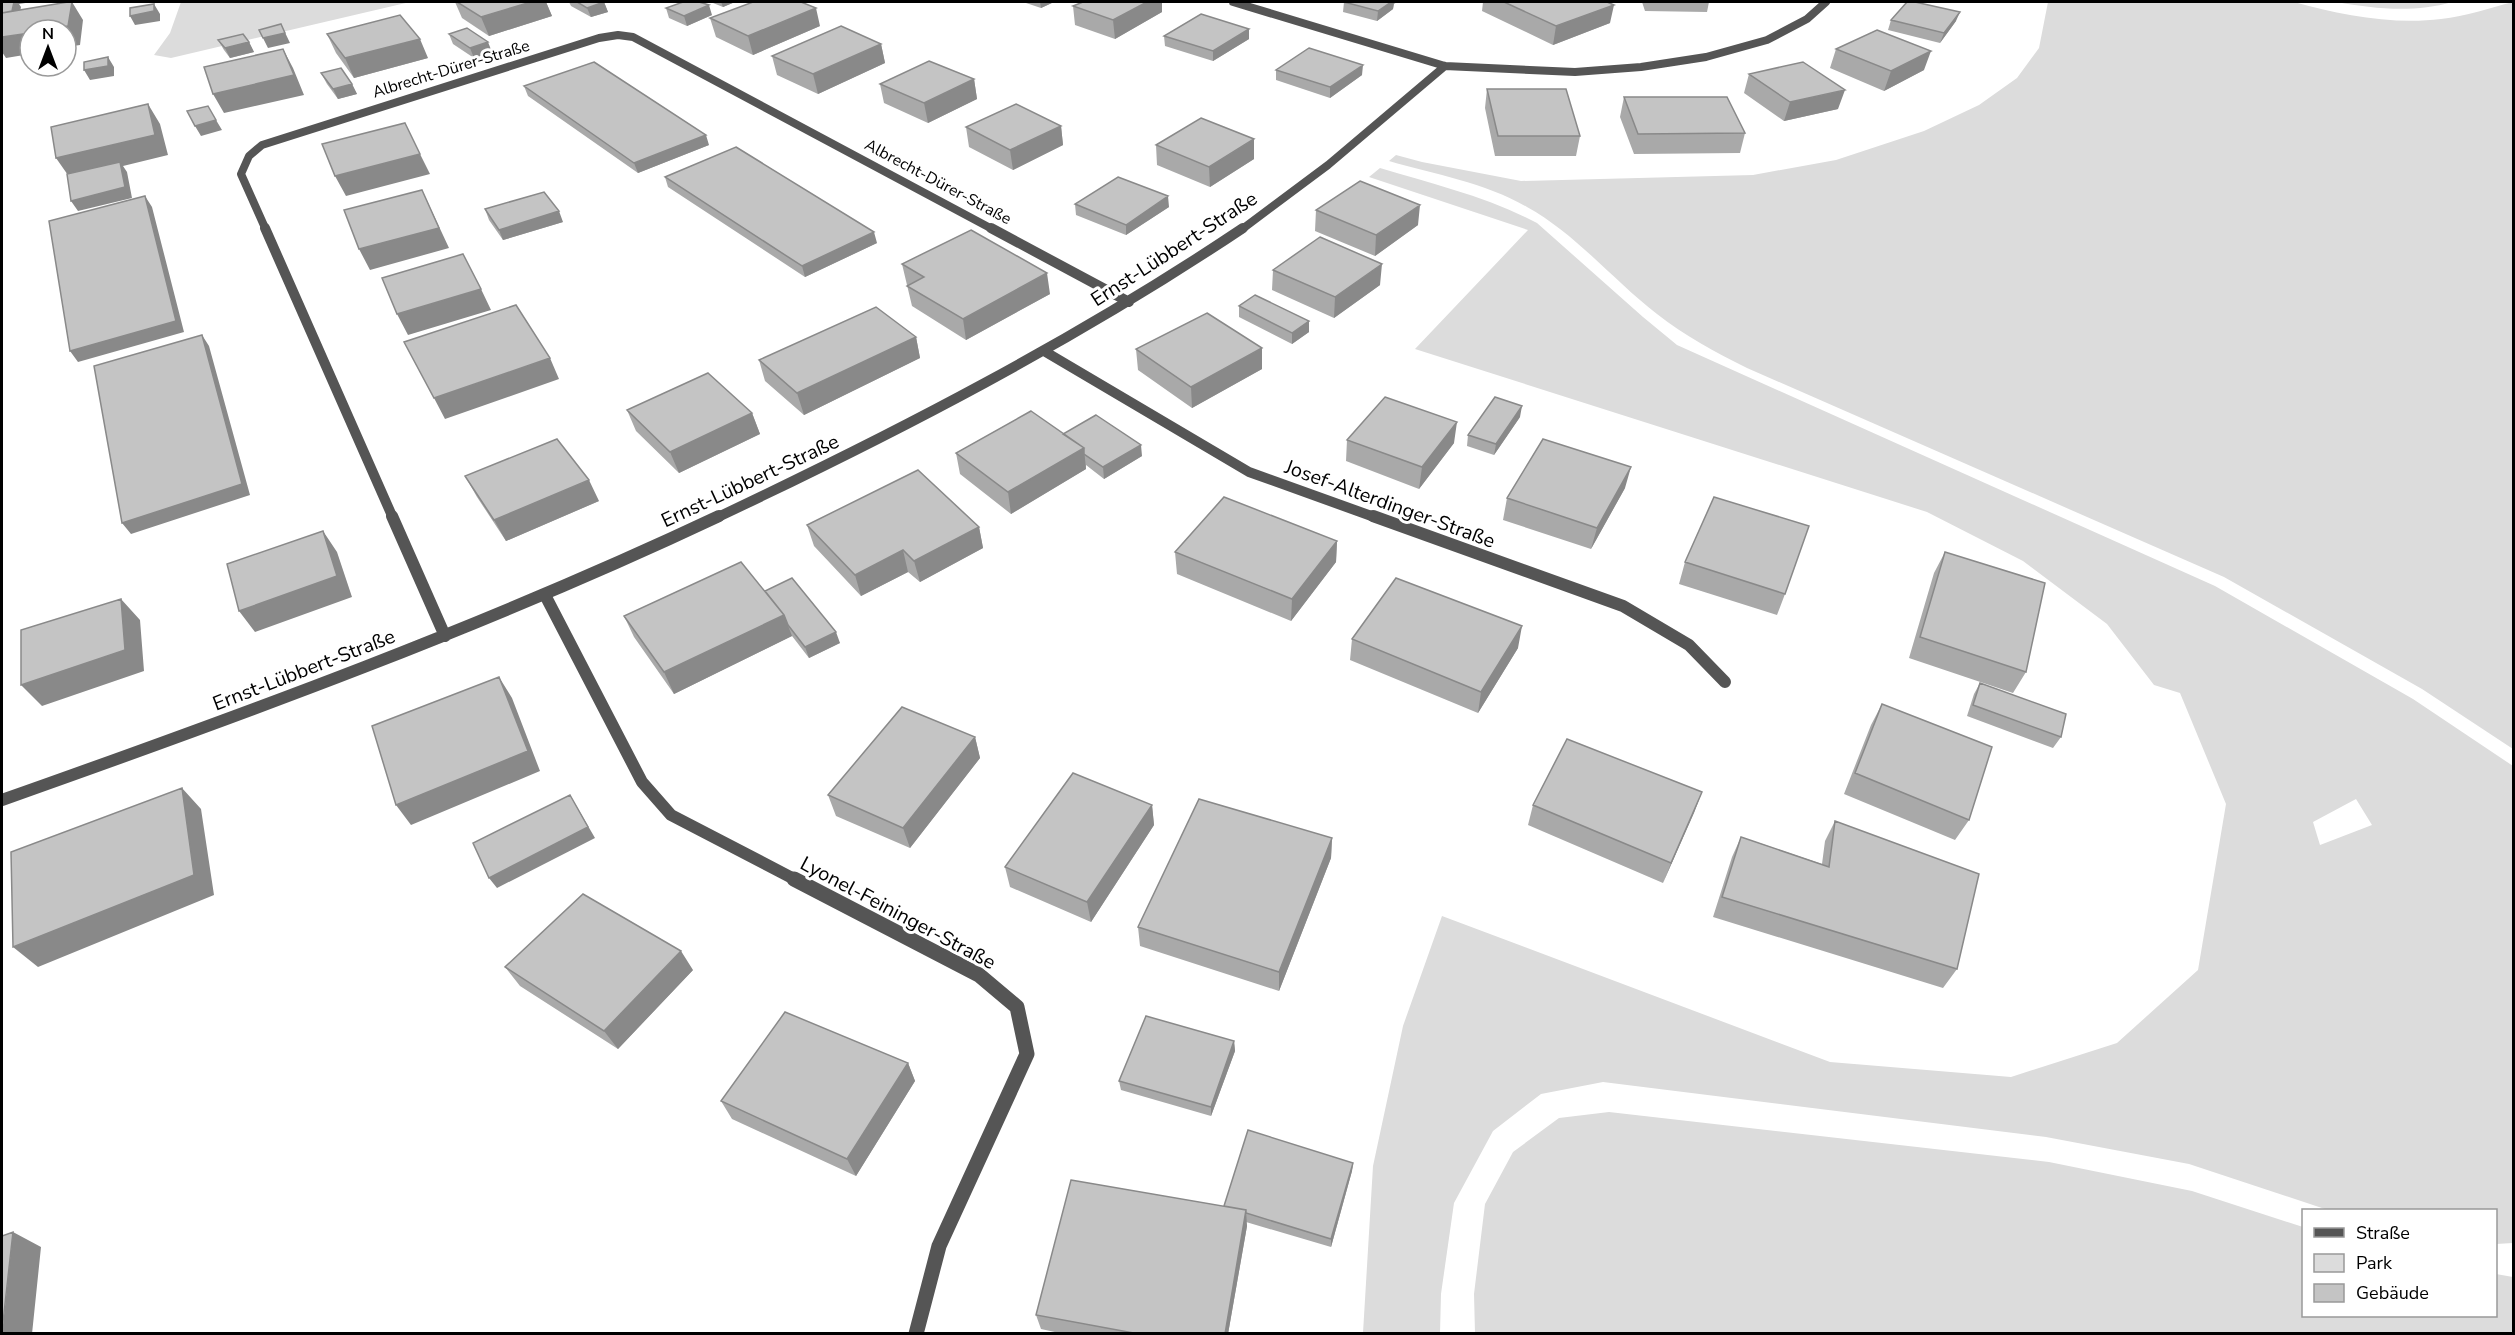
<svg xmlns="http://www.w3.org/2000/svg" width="2515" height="1335" viewBox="0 0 2515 1335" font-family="'Nunito Sans',sans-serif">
  <rect width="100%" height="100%" fill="#fff"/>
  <path fill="#dcdcdc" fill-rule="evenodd" d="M181,2H410L171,58L154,55L170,33Z
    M2048,2H2294C2340,15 2393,25 2441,19C2466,16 2490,8 2513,2V749L2422,689L2224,577L1747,368C1715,352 1685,336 1657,314C1613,280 1576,234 1527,207C1486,183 1434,174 1389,161L1396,155L1422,162L1521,181L1753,175L1836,160L1924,131L1979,105L2017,78L2039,48Z
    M2337,2H2452C2415,13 2374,9 2337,2Z
    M1380,168C1433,184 1488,197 1537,223L1643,317L1677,345L2215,586L2413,699L2513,766V1243L2496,1244V1210H2328L2189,1164L2046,1137L1603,1082L1541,1094L1493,1131L1454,1203L1441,1294L1440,1333H1363L1373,1166L1403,1026L1442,916L1830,1062L2011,1077L2117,1043L2198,970L2226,804L2180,693L2154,685L2107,624L2023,561L1927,512L1415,349L1528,230L1369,177ZM2356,799L2372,825L2320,845L2313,822Z
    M1609,1112L2049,1162L2192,1191L2303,1227L2304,1316H2496V1274L2513,1277V1333H1475L1474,1294L1485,1204L1513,1152L1559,1118Z"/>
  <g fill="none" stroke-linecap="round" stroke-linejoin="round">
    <path stroke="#555" stroke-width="8" d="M1233,2L1445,66L1575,72L1641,67L1706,57L1767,40L1807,19L1826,2
      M266,230L241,174L249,156L262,145L599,38L618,35L633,37L994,230
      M1241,230L1328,165L1445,66"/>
    <path stroke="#555" stroke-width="10" d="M265,228L393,518
      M991,228L1129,302
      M1044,351L1249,472L1377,518
      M716,518C898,432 1076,340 1243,228"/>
    <path stroke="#555" stroke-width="12" d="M392,516L445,636
      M1373,516L1623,606L1689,645L1725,682
      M545,595L642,782L671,815L796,880
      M2,800C245,714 486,626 719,516"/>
    <path stroke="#555" stroke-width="15" d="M794,879L979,975L1017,1007L1027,1054L939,1246L916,1334"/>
  </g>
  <path fill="#a9a9a9" d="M455,2H546L552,16L489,36L462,18Z
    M569,2H604L608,12L591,17L571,6Z
    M713,2H735L723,7L713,3Z
    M1023,2H1054L1041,8Z
    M1344,2H1397L1394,4L1393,9L1377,21L1343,12Z
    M1483,2H1607L1610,23L1553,45L1482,11Z
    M1642,2H1709L1707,12L1645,11Z
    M1073,6L1162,12L1115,39L1075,25Z
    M666,8L712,15L687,26L669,18Z
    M710,18L820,26L753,55L716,37Z
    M1891,20L1956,21L1940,43L1888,30Z
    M327,34L428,58L354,78L336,53Z
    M449,34L492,52L474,58L453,44Z
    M1164,36L1249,39L1213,61L1165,46Z
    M218,40L249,42L254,52L230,58L224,50Z
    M881,44L885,63L818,94L777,75L772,56Z
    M1836,49L1924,70L1884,91L1830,68Z
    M1276,70L1362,75L1330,98L1276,80Z
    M321,73L352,84L357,94L338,99L327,84Z
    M1749,74L1838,109L1784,121L1744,93Z
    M974,79L977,99L928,123L884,103L880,84Z
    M524,86L709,145L638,173L528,96Z
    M1487,89L1580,136L1576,156H1495L1485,108Z
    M1624,97L1745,133L1740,153L1634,154L1620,117Z
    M1061,126L1063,145L1013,170L969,147L966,127Z
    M1156,145L1254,159L1210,187L1157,165Z
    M665,177L877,243L805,277L668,187Z
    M1075,204L1169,207L1126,235L1076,215Z
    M485,209L563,222L503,240L489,220Z
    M1316,210L1418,225L1375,256L1315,231Z
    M902,264L1050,294L966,340L912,306Z
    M1273,270L1380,285L1334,318L1272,290Z
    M1239,306L1309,321V332L1292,344L1239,317Z
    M916,337L920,358L804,415L765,381L759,360Z
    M1136,349L1262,369L1192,408L1138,370Z
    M627,410L752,413L760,434L679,473L636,431Z
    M1520,417L1494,455L1467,446L1468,435Z
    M1063,434L1142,456L1104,479L1086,465V469L1011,514L960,474L956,453Z
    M1347,440L1454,443L1419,489L1346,461Z
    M465,476L599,501L506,541L477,497Z
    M1625,488L1591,549L1503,520L1507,498Z
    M807,525L979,527L983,548L920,582L908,572L861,596L814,546Z
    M1337,541L1336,562L1291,621L1177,574L1175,552Z
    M1945,552L2026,672L2013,693L1909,658L1934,573Z
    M1685,562L1785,594L1777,615L1679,584Z
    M765,591L840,643L809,658L792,636L674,694L634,637L624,616Z
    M1352,639L1518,648L1478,713L1350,660Z
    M1980,683L2061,737L2053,748L1967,716L1974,694Z
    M1882,704L1969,820L1955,840L1844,794L1871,725Z
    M975,737L980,758L910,848L836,816L828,795Z
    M1702,792L1663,883L1528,825L1533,805Z
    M1152,805L1154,825L1091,922L1010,887L1005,867Z
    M1835,821L1957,969L1943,988L1713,917L1732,857L1741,837L1822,864L1825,841Z
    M1332,838L1331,858L1279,991L1140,946L1138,927Z
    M505,967L693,970L618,1049L520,986Z
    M1234,1041L1235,1051L1211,1116L1121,1090L1119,1081Z
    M908,1063L915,1081L856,1176L732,1119L721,1101Z
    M1353,1163L1352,1171L1331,1247L1246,1222L1247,1226L1228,1334H1064L1041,1329L1036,1315L1224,1206Z"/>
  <path fill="#898989" d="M14,2H32L19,4L21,7L18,22L12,12Z
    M72,2L83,20L80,45L66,47V30H45Z
    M531,2H546L552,16L489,36L481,17Z
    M604,2L608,12L591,17L587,8Z
    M721,2H735L723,7Z
    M1040,2H1054L1041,8Z
    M1147,2H1162V12L1115,39L1113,20Z
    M1391,2H1394L1393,9L1377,21L1378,11Z
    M154,4L160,14V21L135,25L130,16Z
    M709,5L712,15L687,26L684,16Z
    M1614,5L1610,23L1553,45L1556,26Z
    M816,8L820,26L753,55L748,36Z
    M1960,12L1956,21L1940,43L1944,33Z
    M281,24L290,43L268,48L263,38Z
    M1249,29V39L1213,61V51Z
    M30,33V54L6,58L2,52V37Z
    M420,39L428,58L354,78L345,58Z
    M249,42L254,52L230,58L225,48Z
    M488,42L492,52L474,58L470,48Z
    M881,44L885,63L818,94L813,74Z
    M283,49L293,68L304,95L224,113L213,94Z
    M1931,51L1924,70L1884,91L1891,71Z
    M108,57L114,67V76L90,80L84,70Z
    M1363,65L1362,75L1330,98V87Z
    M974,79L977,99L928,123L924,103Z
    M352,84L357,94L338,99L333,89Z
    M1845,90L1838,109L1784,121L1790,102Z
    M148,104L160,124L168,155L123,166L127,172L132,198L78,211L71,201L70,178L56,158Z
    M216,120L222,130L201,136L195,126Z
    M1061,126L1063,145L1013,170L1010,150Z
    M706,135L709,145L638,173L634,163Z
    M1254,139V159L1210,187L1209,167Z
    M420,154L430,174L346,196L335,176Z
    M422,190L449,248L370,270L359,249Z
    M145,196L152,207L184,332L78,362L70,351Z
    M1168,196L1169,207L1126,235V225Z
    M1420,205L1418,225L1375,256L1376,235Z
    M559,211L563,222L503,240L499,230Z
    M874,232L877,243L805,277L802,266Z
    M1382,264L1380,285L1334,318L1335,297Z
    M1047,273L1050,294L966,340L963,319Z
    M481,289L491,310L408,335L397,314Z
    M1309,321V332L1292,344V333Z
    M202,335L209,346L250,495L131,534L122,523Z
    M916,337L920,358L804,415L797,393Z
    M1262,348V369L1192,408L1191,387Z
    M550,358L559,379L445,419L434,398Z
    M1522,406L1520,417L1494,455L1496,444Z
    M752,413L760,434L679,473L670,452Z
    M1457,422L1454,443L1419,489L1422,467Z
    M1141,445L1142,456L1104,479L1103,467Z
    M1084,448L1086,469L1011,514L1008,492Z
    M1631,467L1625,488L1591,549L1597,528Z
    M589,480L599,501L506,541L494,520Z
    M979,527L983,548L920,582L914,561Z
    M323,531L337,552L352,597L255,632L239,611Z
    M1337,541L1336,562L1291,621L1292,599Z
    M903,550L908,572L861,596L855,575Z
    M121,599L140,620L144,671L42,706L21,685Z
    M784,615L792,636L674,694L664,672Z
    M1522,626L1518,648L1478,713L1481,692Z
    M836,632L840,643L809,658L805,647Z
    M499,677L512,698L540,771L411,825L396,805Z
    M975,737L980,758L910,848L903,828Z
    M182,788L201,809L214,895L38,967L13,947Z
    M1702,792L1694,813L1663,883L1671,863Z
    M570,795L595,838L497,888L489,878Z
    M1152,805L1154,825L1091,922L1087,902Z
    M1332,838L1331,858L1279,991V972Z
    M681,951L693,970L618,1049L604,1031Z
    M1234,1041L1235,1051L1211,1116V1107Z
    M908,1063L915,1081L856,1176L847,1159Z
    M1353,1163L1352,1171L1331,1247V1239Z
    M1246,1210L1247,1226L1228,1334H1225Z
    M13,1232L41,1247L32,1334H2Z"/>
  <path fill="#c4c4c4" stroke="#898989" stroke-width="1.5" d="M2,2H14L12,11L2,13Z
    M68,2H72L68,26L45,30H30V33L2,37V13Z
    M457,2H531L481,17Z
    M577,2H604L587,8Z
    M683,2H699L709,5L684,16L666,8Z
    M753,2H801L816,8L748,36L710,18Z
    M1083,2H1147L1113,20L1073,6Z
    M1344,2H1391L1378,11Z
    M1504,2H1607L1614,5L1556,26Z
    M1907,2H1915L1960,12L1944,33L1891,20Z
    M154,4V11L130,16V8Z
    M1201,14L1249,29L1213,51L1164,36Z
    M400,15L420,39L345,58L327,34Z
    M281,24L285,33L263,38L259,30Z
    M841,26L881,44L813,74L772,56Z
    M467,28L488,42L470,48L449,34Z
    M1877,30L1931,51L1891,71L1836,49Z
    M243,34L249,42L225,48L218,40Z
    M1309,48L1363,65L1330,87L1276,70Z
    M283,49L294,75L213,94L204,67Z
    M108,57V66L84,70V62Z
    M929,61L974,79L924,103L880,84Z
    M594,62L706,135L634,163L524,86Z
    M1803,62L1845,90L1790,102L1749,74Z
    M341,68L352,84L333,89L321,73Z
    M1487,89H1566L1580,136H1498Z
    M1624,97H1727L1745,133L1638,134Z
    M148,104L155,135L56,158L51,127Z
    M1016,104L1061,126L1010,150L966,127Z
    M208,106L216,120L195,126L187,111Z
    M1201,118L1254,139L1209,167L1156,145Z
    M405,123L420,154L335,176L322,144Z
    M736,147L874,232L802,266L665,177Z
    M120,162L125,187L71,201L67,174Z
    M1118,177L1168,196L1126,225L1075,204Z
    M1360,181L1420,205L1376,235L1316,210Z
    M422,190L439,228L359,249L344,210Z
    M544,192L559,211L499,230L485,209Z
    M145,196L176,321L70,351L49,221Z
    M971,230L1047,273L963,319L907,286L924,277L902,264Z
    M1320,237L1382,264L1335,297L1273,270Z
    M463,254L481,289L397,314L382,278Z
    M1255,295L1309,321L1292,333L1239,306Z
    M516,305L550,358L434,398L404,342Z
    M876,307L916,337L797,393L759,360Z
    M1207,313L1262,348L1191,387L1136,349Z
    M202,335L242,484L122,523L94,366Z
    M708,373L752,413L670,452L627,410Z
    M1385,397L1457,422L1422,467L1347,440Z
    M1495,397L1522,406L1496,444L1468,435Z
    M1031,411L1084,448L1008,492L956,453Z
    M1096,415L1141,445L1103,467L1084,454V448L1063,434Z
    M557,439L589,480L494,520L465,476Z
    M1543,439L1631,467L1597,528L1507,498Z
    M918,470L979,527L914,561L903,550L855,575L807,525Z
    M1224,497L1337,541L1292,599L1175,552Z
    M1714,497L1809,526L1785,594L1685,562Z
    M323,531L337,576L239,611L227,564Z
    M1945,552L2045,583L2026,672L1920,637Z
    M741,562L784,615L664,672L624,616Z
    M792,578L836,632L805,647L788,625L784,615L765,591Z
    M1396,578L1522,626L1481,692L1352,639Z
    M121,599L125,650L21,685V630Z
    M499,677L528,751L396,805L372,726Z
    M1980,683L2066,714L2061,737L1973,705Z
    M1882,704L1992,747L1969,820L1855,773Z
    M902,707L975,737L903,828L828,795Z
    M1567,739L1702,792L1671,863L1533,805Z
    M1073,773L1152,805L1087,902L1005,867Z
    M182,788L194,875L13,947L11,852Z
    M570,795L588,827L489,878L473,843Z
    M1199,799L1332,838L1279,972L1138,927Z
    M1835,821L1979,874L1957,969L1722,897L1741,837L1829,867Z
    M583,894L681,951L604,1031L505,967Z
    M785,1012L908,1063L847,1159L721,1101Z
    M1146,1016L1234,1041L1211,1107L1119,1081Z
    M1248,1130L1353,1163L1331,1239L1246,1213V1210L1224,1206Z
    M1071,1180L1246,1210L1225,1334H1139L1036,1315Z
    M13,1232L2,1331V1236Z"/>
  <g text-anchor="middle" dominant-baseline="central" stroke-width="6" stroke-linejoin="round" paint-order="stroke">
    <g font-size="16" fill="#000" stroke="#fff">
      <text transform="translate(451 69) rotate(-17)">Albrecht-Dürer-Straße</text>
      <text transform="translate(938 182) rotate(28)">Albrecht-Dürer-Straße</text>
    </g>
    <g font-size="20" fill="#000" stroke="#fff">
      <text transform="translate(1174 249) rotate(-33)">Ernst-Lübbert-Straße</text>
      <text transform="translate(750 481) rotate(-25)">Ernst-Lübbert-Straße</text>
      <text transform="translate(1390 504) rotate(20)">Josef-Alterdinger-Straße</text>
      <text transform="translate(304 670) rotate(-21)">Ernst-Lübbert-Straße</text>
      <text transform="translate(898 913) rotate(28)">Lyonel-Feininger-Straße</text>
    </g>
  </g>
  <rect width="2515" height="1335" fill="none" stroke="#000000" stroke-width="6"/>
  <rect x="2302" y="1209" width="195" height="108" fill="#ffffff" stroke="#999999" stroke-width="1.5"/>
  <rect x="2314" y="1228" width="30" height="9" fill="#555555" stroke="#999999" stroke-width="1.5"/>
  <text x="2356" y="1239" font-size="18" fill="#000000">Straße</text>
  <rect x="2314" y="1254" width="30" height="18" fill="#dcdcdc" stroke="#999999" stroke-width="1.5"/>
  <text x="2356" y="1269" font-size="18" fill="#000000">Park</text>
  <rect x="2314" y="1284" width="30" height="18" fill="#c4c4c4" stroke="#999999" stroke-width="1.5"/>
  <text x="2356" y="1299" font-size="18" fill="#000000">Gebäude</text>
  <g transform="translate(48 48)"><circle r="28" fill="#ffffff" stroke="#999999" stroke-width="1.5"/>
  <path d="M0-4.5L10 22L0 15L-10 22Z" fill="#000000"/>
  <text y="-9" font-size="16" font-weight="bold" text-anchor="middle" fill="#000000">N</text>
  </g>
</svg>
